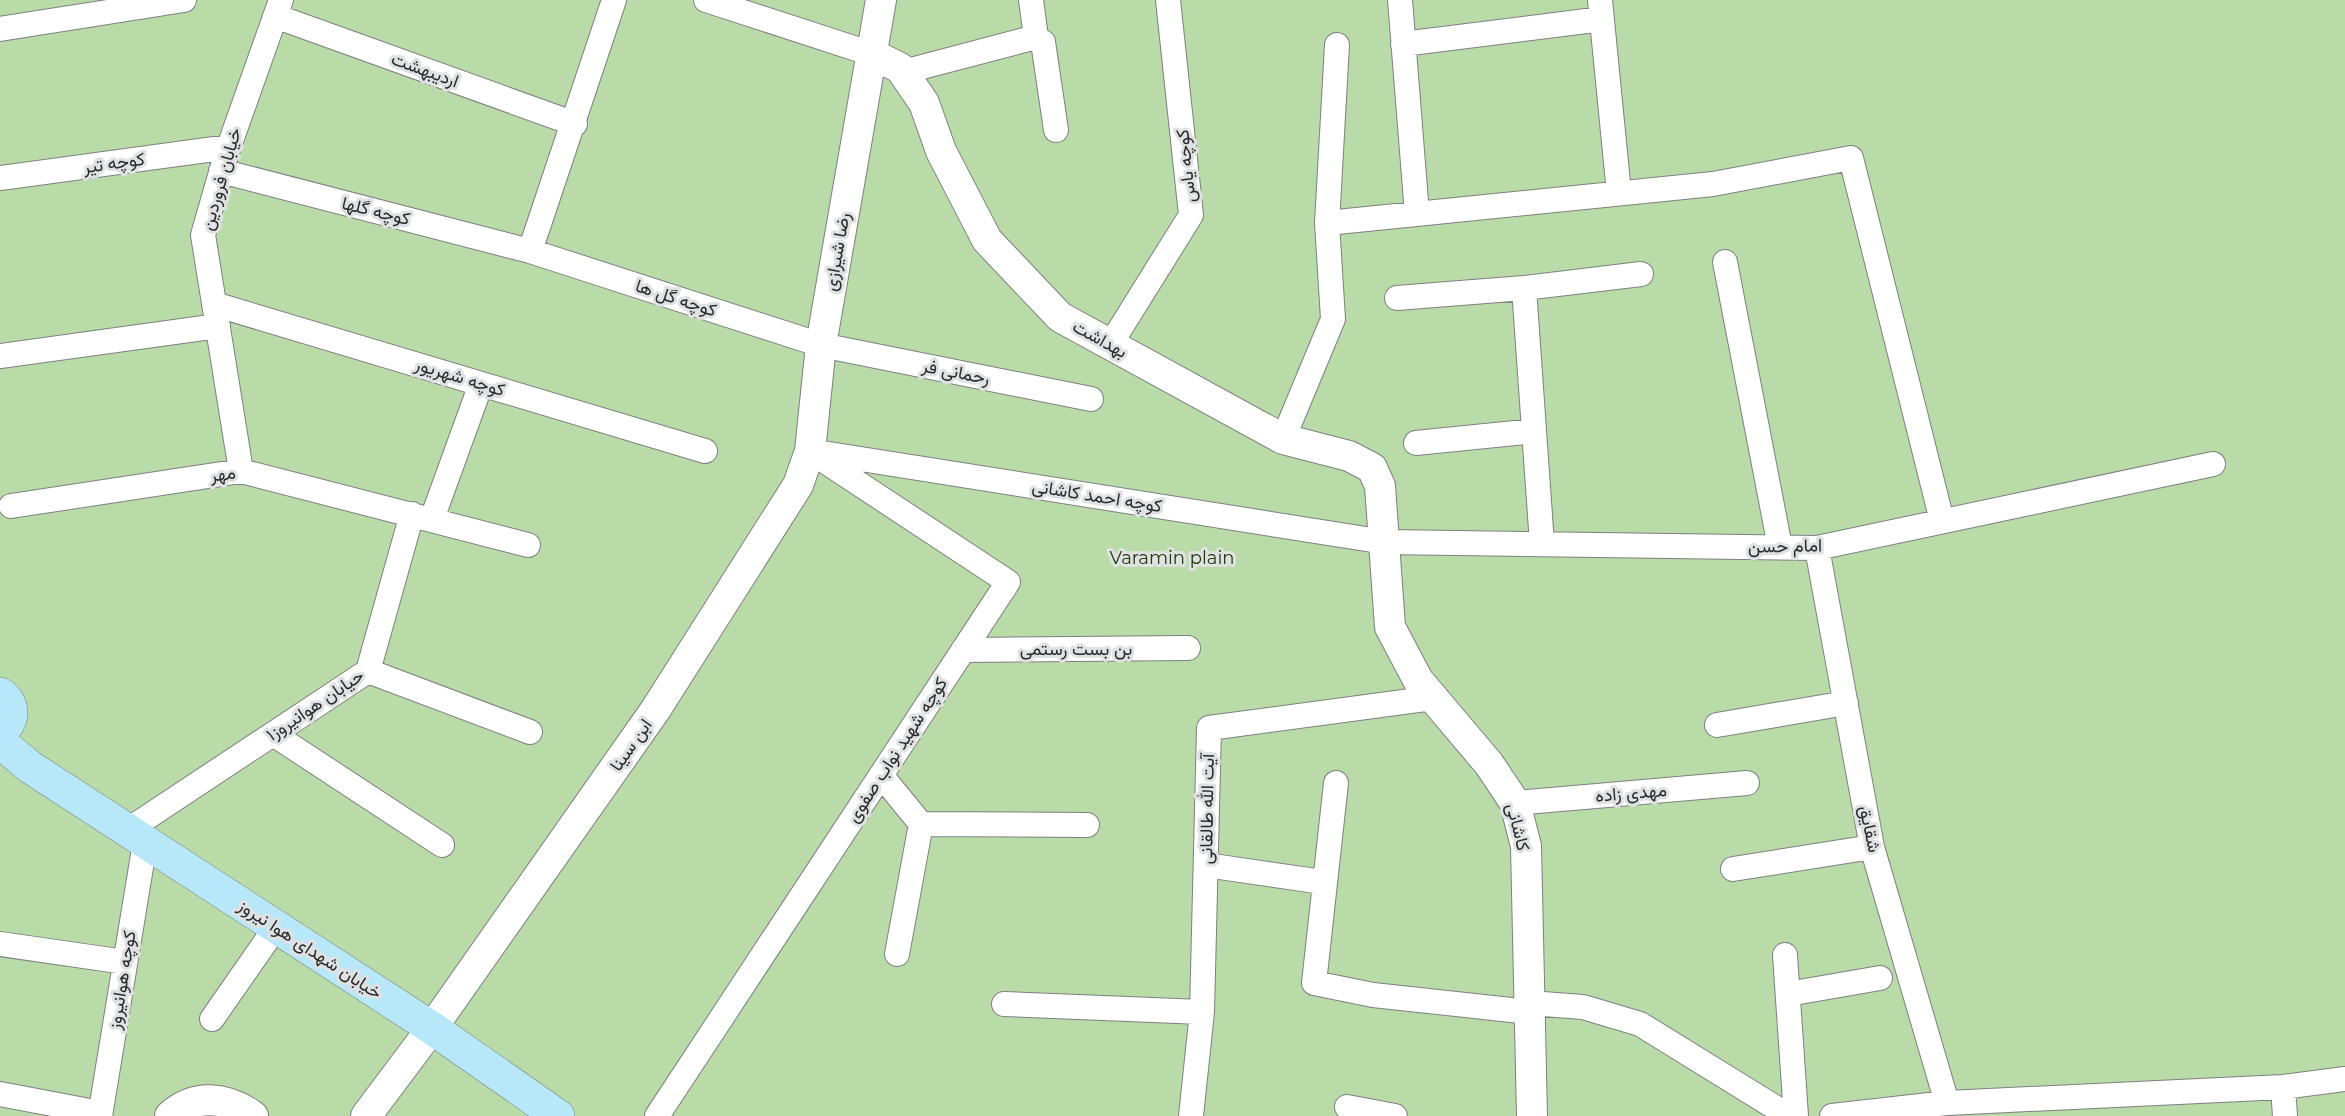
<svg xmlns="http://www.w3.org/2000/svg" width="2345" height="1116" viewBox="0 0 2345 1116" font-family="Montserrat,Vazirmatn,sans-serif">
  <rect width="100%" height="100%" fill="#e0e1e2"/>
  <path fill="#b9dba8" d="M0,0H2345V1116H0Z"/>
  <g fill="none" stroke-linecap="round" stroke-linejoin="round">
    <g stroke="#7e7f80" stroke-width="26">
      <path id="minor" d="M706,0L872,54
        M1400,0L1417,214
        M1600,0L1619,193
        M275,16L575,124
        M0,29L184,0
        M1036,37L1043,42L1056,130
        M1403,44L1602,19
        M903,72L1036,37L1031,0
        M221,171L530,251L821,345L1091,399
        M0,178L229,147
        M1327,223L1713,184L1851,158L1942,521
        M530,251L614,0
        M1725,262L1780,547
        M1524,288L1641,274
        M1397,298L1524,288L1542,544
        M214,304L705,451
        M1110,345L1191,215L1168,0
        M0,356L218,326
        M1283,439L1333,319L1327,223L1337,45
        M1416,443L1534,431
        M810,451L1385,542L1817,548L2213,464
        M241,471L203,235L226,155L281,0
        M11,506L241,471L528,545
        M432,519L481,384
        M1817,548L1872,847L1947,1103
        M963,650L1188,648
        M368,671L530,732
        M1717,725L1846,703
        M273,734L442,845
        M881,775L921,824L897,954
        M1336,783L1314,983L1373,995L1530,1012
        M1515,803L1747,783
        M921,824L1087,825
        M128,830L368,671L412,514
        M1206,865L1323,882
        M1733,869L1872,847
        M0,944L125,962
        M1785,955L1796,1116
        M1788,994L1880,978
        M1529,1003L1583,1007L1640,1024L1789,1116
        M1004,1004L1202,1012
        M212,1019L276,927
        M2283,1087L2285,1116
        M0,1094L100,1113
        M1347,1107L1395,1116
        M100,1116L145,843
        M657,1116L1008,582L817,456
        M1191,1116L1202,1012L1209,728L1433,698
        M1832,1116L1947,1103L2283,1087L2345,1079"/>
    </g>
    <g stroke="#7e7f80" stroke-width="32">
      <path id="tertiary" d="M872,54L900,68L924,103L941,151L987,240L1060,317L1283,439L1349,456L1372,468L1380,486L1390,627L1418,680L1489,764L1515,803L1526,846L1532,1116
        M170,1116C195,1093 227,1097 253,1116
        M366,1116L432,1028L656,709L798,485L810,451L821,345L881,0"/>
    </g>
    <g stroke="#7e7f80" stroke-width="34">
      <path id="secondary" d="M0,694C15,703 14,723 0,732
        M0,742L30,767L432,1028L558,1116"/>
    </g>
    <use href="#minor" stroke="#fff" stroke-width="24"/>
    <use href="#tertiary" stroke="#fff" stroke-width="30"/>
    <use href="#secondary" stroke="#b6e8f9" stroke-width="33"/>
  </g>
  <g text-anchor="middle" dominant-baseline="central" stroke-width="6" stroke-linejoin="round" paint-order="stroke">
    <g font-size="18" fill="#292a2a" stroke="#e0e1e2">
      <text transform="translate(425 70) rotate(20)">اردیبهشت</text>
      <text transform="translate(114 163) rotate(-8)">کوچه تیر</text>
      <text transform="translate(1186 166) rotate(-96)">کوچه یاس</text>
      <text transform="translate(221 179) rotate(-74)">خیابان فروردین</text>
      <text transform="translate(376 211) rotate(14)">کوچه گلها</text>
      <text transform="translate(837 252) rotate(-80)">رضا شیرازی</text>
      <text transform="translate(676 298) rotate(18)">کوچه گل ها</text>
      <text transform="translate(1100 339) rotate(29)">بهداشت</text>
      <text transform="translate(956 372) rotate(11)">رحمانی فر</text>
      <text transform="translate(460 377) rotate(17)">کوچه شهریور</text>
      <text transform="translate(223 474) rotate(-7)">مهر</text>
      <text transform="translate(1097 496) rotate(9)">کوچه احمد کاشانی</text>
      <text transform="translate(1785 546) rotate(-1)">امام حسن</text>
      <text x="1076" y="649">بن بست رستمی</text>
      <text transform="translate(315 705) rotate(-34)">حیابان هوانیروز۱</text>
      <text transform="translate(631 745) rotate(-55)">ابن سینا</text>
      <text transform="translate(897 750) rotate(-57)">کوچه شهید نواب صفوی</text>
      <text transform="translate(1631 793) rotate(-5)">مهدی زاده</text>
      <text transform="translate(1207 809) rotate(-89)">آیت الله طالقانی</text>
      <text transform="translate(1518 827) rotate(76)">کاشانی</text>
      <text transform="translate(1870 829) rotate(78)">شقایق</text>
      <text transform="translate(310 949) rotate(33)">خیابان شهدای هوا نیروز</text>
      <text transform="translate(122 980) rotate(-81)">کوچه هوانیروز</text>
    </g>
    <g font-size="18" fill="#203e09" stroke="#e0e1e2">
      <text x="1172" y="558">Varamin plain</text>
    </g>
  </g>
</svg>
